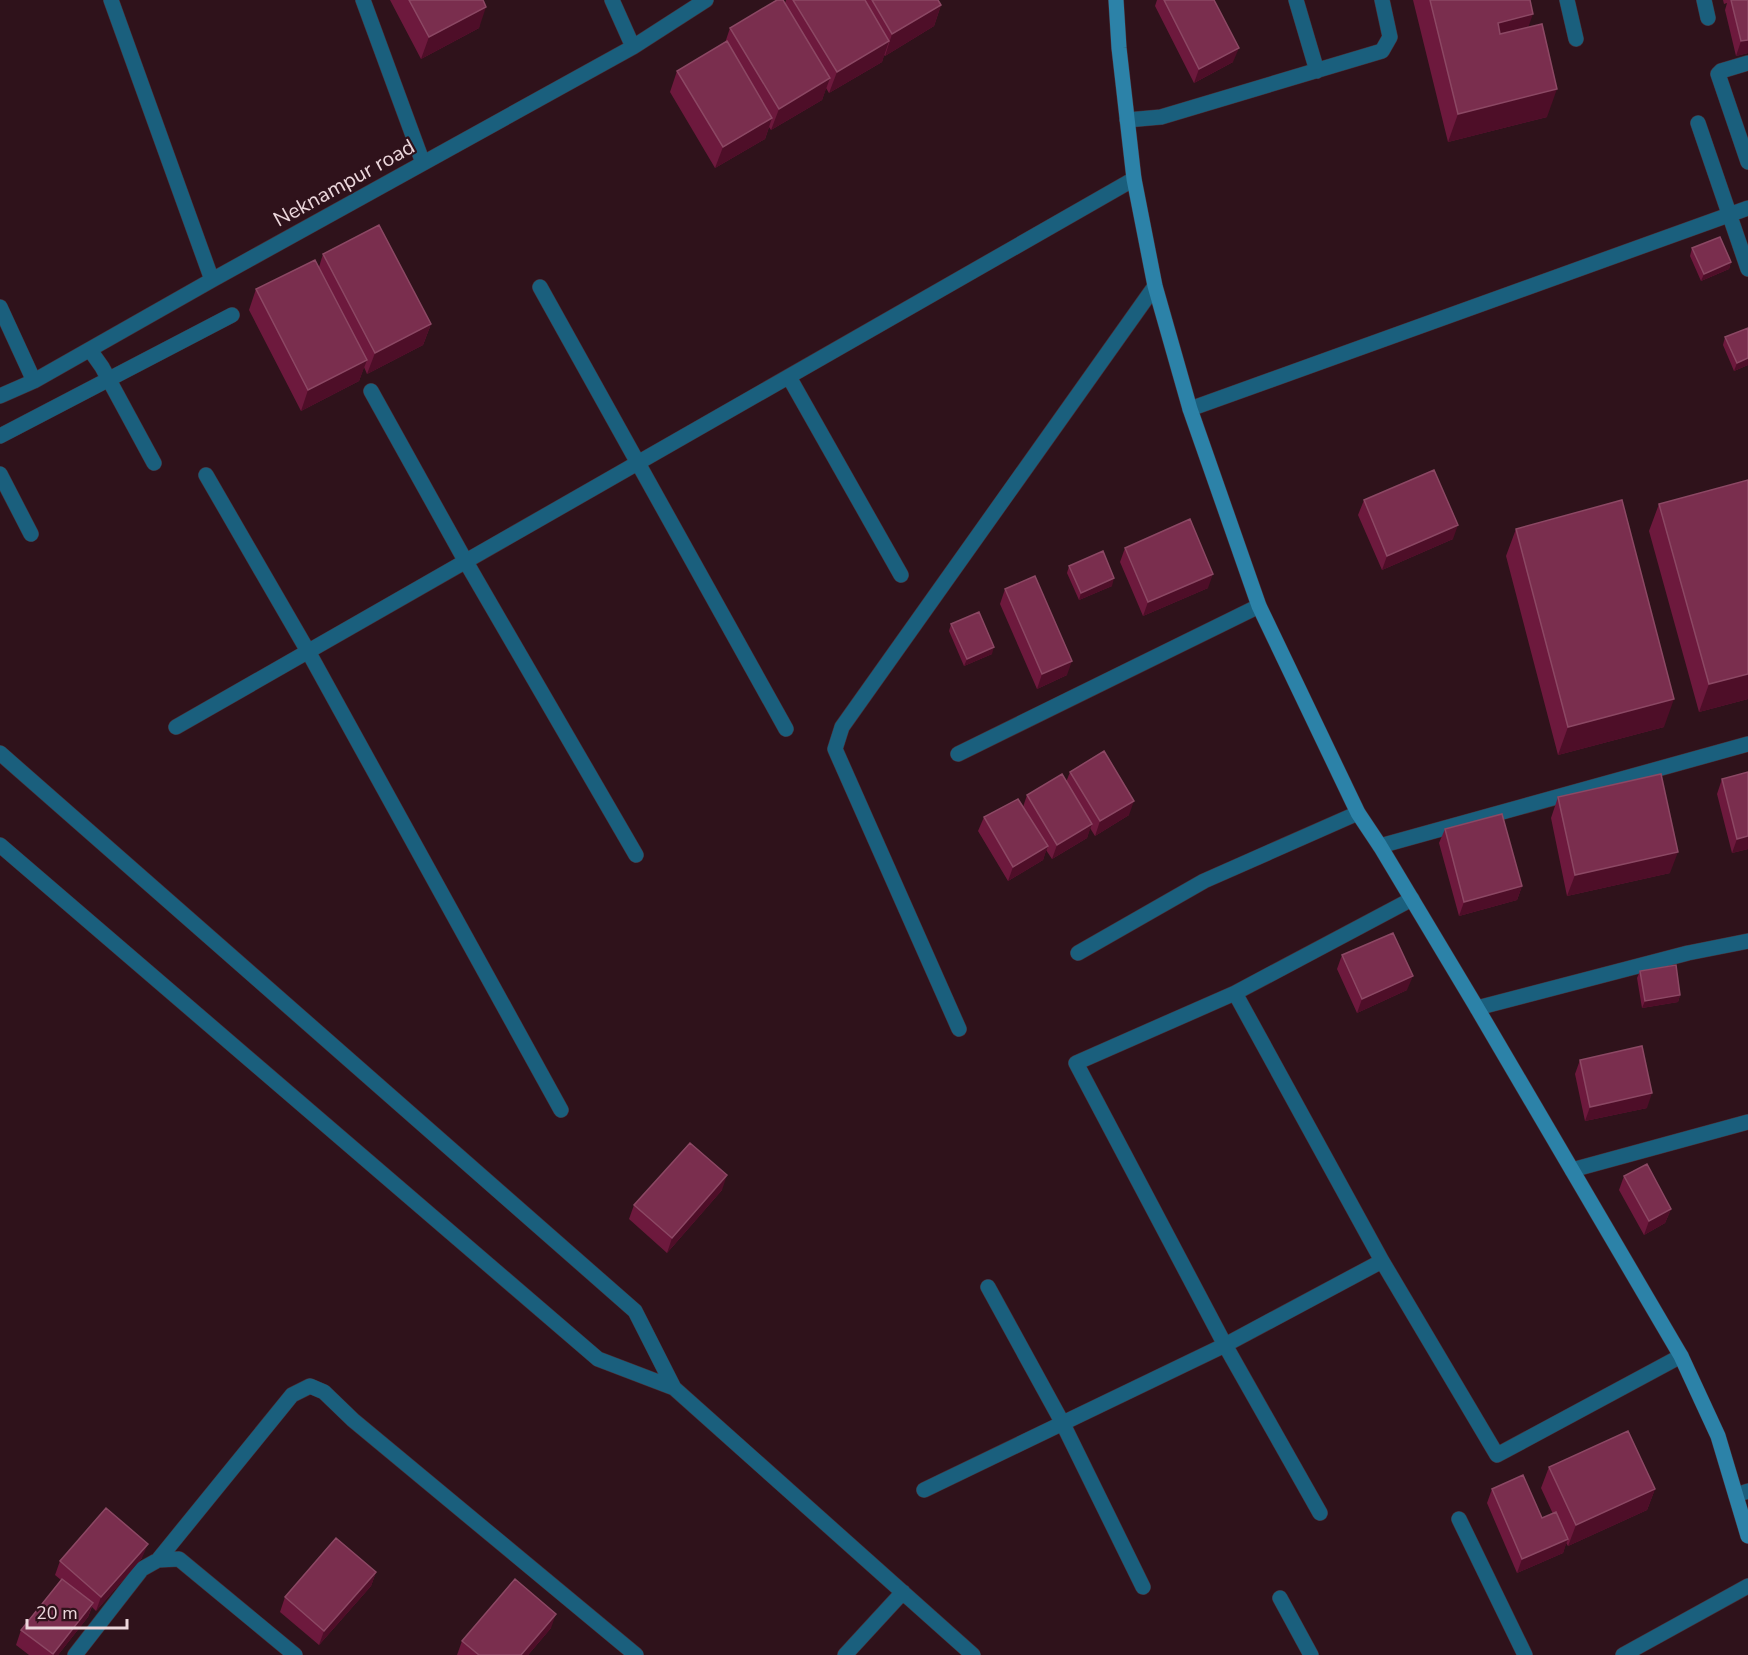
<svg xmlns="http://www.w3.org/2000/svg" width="1748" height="1655" viewBox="0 0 1748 1655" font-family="'Nunito Sans',sans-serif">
  <rect width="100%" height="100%" fill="#2f121b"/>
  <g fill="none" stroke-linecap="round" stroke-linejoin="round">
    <g stroke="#492e36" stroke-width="16">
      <path id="lane" d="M1296,0L1317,71
        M1127,120L1161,117L1382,51L1390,37L1382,0
        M1412,899L1235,993L1382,1261L1497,1455L1681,1356
        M1235,993L1076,1063L1225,1345L1320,1513
        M988,1287L1062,1422L1143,1587
        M924,1490L1225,1345L1382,1261"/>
    </g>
    <g stroke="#492e36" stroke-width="16">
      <path id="street" d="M111,0L212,280
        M363,0L423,163
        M612,0L633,47
        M1567,0L1576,39
        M1704,0L1708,18
        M1748,63L1721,71L1718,74L1748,162
        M1698,123L1748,269
        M540,287L786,729
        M0,307L34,381
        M90,350L102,367L154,463
        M789,377L901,575
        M371,391L466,562L636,855
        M0,396L34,381L212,280L633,47L706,0
        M1190,409L1748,208
        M0,436L232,315
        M0,474L31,534
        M206,475L309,653L561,1110
        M176,727L1134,179
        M0,753L635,1311L674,1388
        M958,754L1259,606
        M0,845L598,1359L674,1388L973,1655
        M1380,846L1748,744
        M1078,953L1204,881L1358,813
        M1477,1008L1688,953L1748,941
        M959,1029L835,749L842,727L1155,286
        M1572,1170L1748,1122
        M1736,1495L1748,1491
        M1459,1519L1525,1655
        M158,1560L292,1395L310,1386L324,1392L353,1420L636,1655
        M1280,1598L1311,1655
        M75,1655L142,1569L158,1560L179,1559L295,1655
        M845,1655L903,1592
        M1623,1655L1748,1586"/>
    </g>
    <g stroke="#492e36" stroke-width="16">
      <path id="secondary" d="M1116,0L1119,48L1134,179L1155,286L1190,409L1259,606L1358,813L1380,846L1477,1008L1681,1356L1718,1436L1748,1536"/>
    </g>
    <use href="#lane" stroke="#1a5f7d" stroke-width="15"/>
    <use href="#street" stroke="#1a5f7d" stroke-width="15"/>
    <use href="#secondary" stroke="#2c82a8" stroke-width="15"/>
  </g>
  <path fill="#6d193d" d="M390,0H483L479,28L421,59Z
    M786,0H938L941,5L934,26L885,56L884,55L882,62L829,93L826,88L822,100L771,130L769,127L765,139L715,168L670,92L677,71L725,43L730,28L785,3Z
    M1157,0H1214L1233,62L1194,83L1155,6Z
    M1413,0H1530L1528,27L1547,117L1448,142Z
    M1723,0H1748V53L1736,56L1725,10L1727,3L1724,4Z
    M1692,248L1731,262L1729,269L1701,281L1690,256Z
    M323,254L431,324L423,345L367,374L364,367L359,381L301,411L249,310L256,289L319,267Z
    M1725,337L1748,365L1734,371L1723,345Z
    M1364,500L1453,539L1382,570L1358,515Z
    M1659,504L1748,699L1699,712L1649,531Z
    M1516,529L1664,727L1558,755L1506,556Z
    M1125,548L1208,588L1143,616L1120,562Z
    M1069,566L1112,586L1079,600L1067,573Z
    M1005,589L1067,675L1037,689L1000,604Z
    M951,624L992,654L964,666L949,631Z
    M1070,772L1129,815L1095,836L1090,828L1087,838L1052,859L1046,850L1043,860L1008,881L978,831L984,817L1023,807L1027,795L1066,782Z
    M1722,779L1748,849L1732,853L1717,794Z
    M1558,797L1670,873L1567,896L1551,818Z
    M1445,829L1522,886L1517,900L1459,916L1439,843Z
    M1342,955L1407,990L1357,1013L1337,969Z
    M1640,971L1680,995L1678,1002L1642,1008L1637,978Z
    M1580,1060L1647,1108L1585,1121L1575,1074Z
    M1624,1176L1671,1209L1665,1223L1644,1235L1619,1190Z
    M722,1190L667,1253L629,1219L634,1205Z
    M1549,1467L1655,1489L1647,1510L1568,1546L1566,1543L1563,1553L1517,1573L1487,1503L1492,1489L1542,1518L1553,1514L1541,1488Z
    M142,1558L96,1611L92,1607L88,1617L58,1655H29L16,1645L21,1630L61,1580L55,1575L60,1561Z
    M376,1572L371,1586L319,1645L280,1612L285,1597Z
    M551,1628L528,1655H457L462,1641Z"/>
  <path fill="#4e0e28" d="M941,5L934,26L885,56L892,34Z
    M486,7L479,28L421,59L429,37Z
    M1533,14L1523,42L1488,51L1498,23Z
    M1748,40V53L1736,56L1741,41Z
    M889,41L882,62L829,93L837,72Z
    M1239,48L1233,62L1194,83L1199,69Z
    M830,78L822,100L771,130L779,109Z
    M1557,89L1547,117L1448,142L1458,114Z
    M772,118L765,139L715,168L723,147Z
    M1731,262L1729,269L1701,281L1704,274Z
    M431,324L423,345L367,374L375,353Z
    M1748,358V365L1734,371L1737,363Z
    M367,360L359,381L301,411L308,390Z
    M1458,525L1453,539L1382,570L1387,556Z
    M1213,574L1208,588L1143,616L1148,602Z
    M1114,578L1112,586L1079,600L1081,593Z
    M994,647L992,654L964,666L967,659Z
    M1072,661L1067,675L1037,689L1042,674Z
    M1748,674V699L1699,712L1709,684Z
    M1674,699L1664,727L1558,755L1568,727Z
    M1134,801L1129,815L1095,836L1100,821Z
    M1092,824L1087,838L1052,859L1057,845Z
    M1748,836V849L1732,853L1737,839Z
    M1048,846L1043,860L1008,881L1013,867Z
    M1678,852L1670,873L1567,896L1575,875Z
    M1522,886L1517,900L1459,916L1464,902Z
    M1413,976L1407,990L1357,1013L1362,999Z
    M1680,995L1678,1002L1642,1008L1645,1001Z
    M1652,1093L1647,1108L1585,1121L1590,1107Z
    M727,1175L722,1190L667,1253L672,1238Z
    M1671,1209L1665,1223L1644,1235L1649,1221Z
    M1655,1489L1647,1510L1568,1546L1576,1525Z
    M1568,1539L1563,1553L1517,1573L1522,1559Z
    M148,1544L142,1558L96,1611L101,1597Z
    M376,1572L371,1586L319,1645L324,1631Z
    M93,1603L88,1617L58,1655H52Z
    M556,1614L551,1628L528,1655H521Z"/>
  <path fill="#7a2e4e" stroke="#8c4864" stroke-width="1.5" d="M409,0H483L486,7L429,37Z
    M777,0H783L830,78L779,109L730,28Z
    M793,0H865L889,41L837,72Z
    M872,0H938L941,5L892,34Z
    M1164,0H1214L1239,48L1199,69Z
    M1430,0H1530L1533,14L1498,23L1500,34L1542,24L1557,89L1458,114Z
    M1731,0H1748V40L1741,41Z
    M727,41L772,118L723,147L677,71Z
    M379,225L431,324L375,353L323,254Z
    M1720,237L1731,262L1704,274L1692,248Z
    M315,260L367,360L308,390L256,289Z
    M1748,328V358L1737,363L1725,337Z
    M1434,470L1458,525L1387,556L1364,500Z
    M1748,480V674L1709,684L1659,504Z
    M1622,500L1674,699L1568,727L1516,529Z
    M1190,519L1213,574L1148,602L1125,548Z
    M1103,551L1114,578L1081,593L1069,566Z
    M1035,576L1072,661L1042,674L1005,589Z
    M979,612L994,647L967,659L951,624Z
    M1104,751L1134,801L1100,821L1070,772Z
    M1748,772V836L1737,839L1722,779Z
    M1062,774L1092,824L1057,845L1027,795Z
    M1661,774L1678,852L1575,875L1558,797Z
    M1018,799L1048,846L1013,867L984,817Z
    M1502,814L1522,886L1464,902L1445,829Z
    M1393,933L1413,976L1362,999L1342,955Z
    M1676,965L1680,995L1645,1001L1640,971Z
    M1642,1046L1652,1093L1590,1107L1580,1060Z
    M690,1143L727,1175L672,1238L634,1205Z
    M1647,1164L1671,1209L1649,1221L1624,1176Z
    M1628,1431L1655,1489L1576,1525L1549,1467Z
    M1523,1475L1542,1518L1556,1512L1568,1539L1522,1559L1492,1489Z
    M106,1508L148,1544L101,1597L60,1561Z
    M336,1538L376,1572L324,1631L285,1597Z
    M62,1579L93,1603L53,1654L21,1630Z
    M515,1579L556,1614L521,1655H479L462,1641Z"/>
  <g text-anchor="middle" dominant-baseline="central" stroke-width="4.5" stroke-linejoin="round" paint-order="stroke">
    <g font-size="21" fill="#ecd7dc" stroke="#2f121b">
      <text transform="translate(344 183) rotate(-29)">Neknampur road</text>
    </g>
  </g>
  <path d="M27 1619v9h100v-9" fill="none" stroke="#ecd7dc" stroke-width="3"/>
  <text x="36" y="1619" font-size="18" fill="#ecd7dc" stroke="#2f121b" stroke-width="4.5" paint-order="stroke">20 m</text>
</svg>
